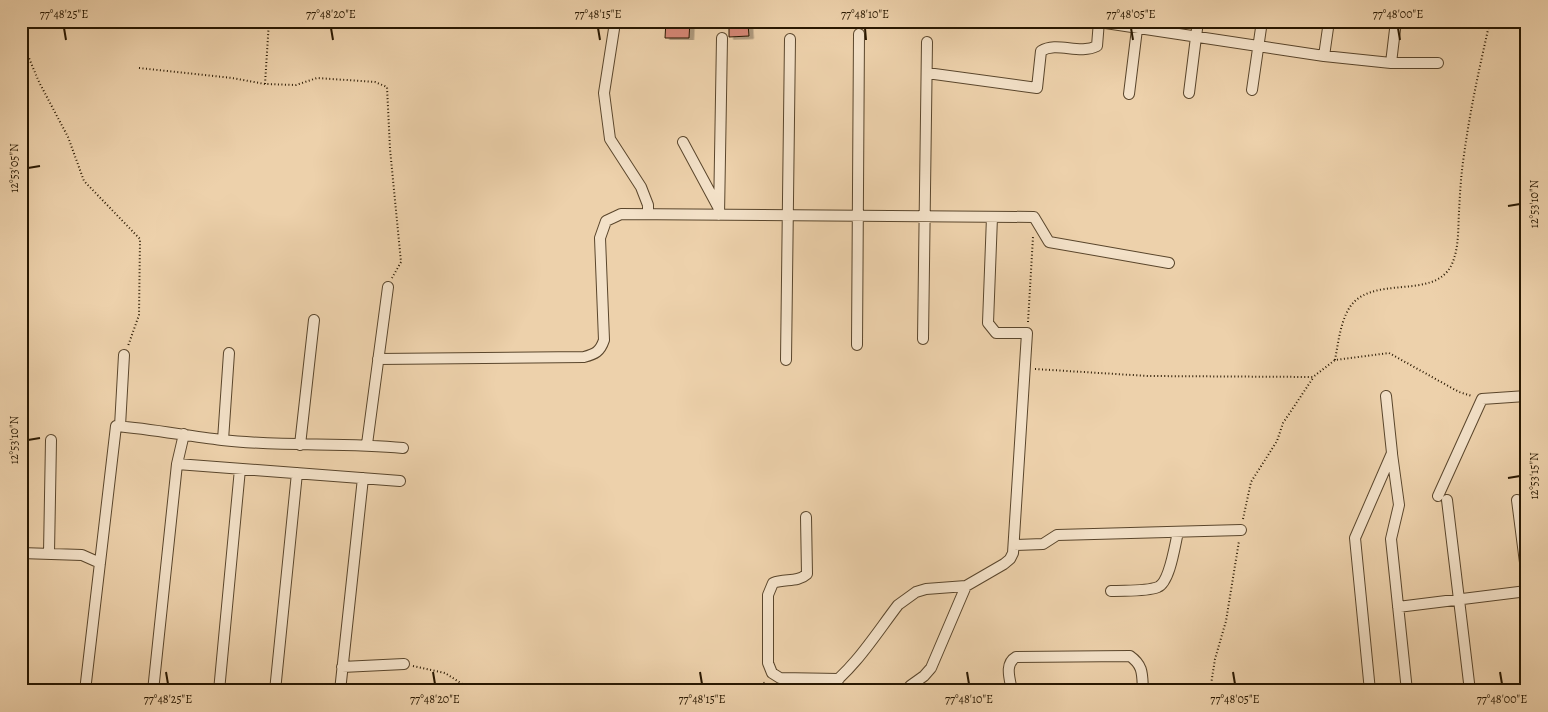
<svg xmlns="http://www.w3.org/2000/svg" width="1548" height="712" viewBox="0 0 1548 712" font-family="Alegreya,serif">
  <defs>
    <filter id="shadow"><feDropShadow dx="4.5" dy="2.5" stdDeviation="0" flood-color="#0004"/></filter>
  </defs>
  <rect width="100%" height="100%" fill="#edd1ab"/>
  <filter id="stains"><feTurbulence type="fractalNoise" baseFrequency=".004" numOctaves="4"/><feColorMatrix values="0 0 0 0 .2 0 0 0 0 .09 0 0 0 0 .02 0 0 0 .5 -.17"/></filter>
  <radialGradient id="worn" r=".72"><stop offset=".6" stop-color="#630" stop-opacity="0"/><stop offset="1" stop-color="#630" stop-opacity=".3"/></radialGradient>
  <path fill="#d68776" stroke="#291801" filter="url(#shadow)" d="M666,21H690L689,38H665Z
    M748,24L749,36L729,37V25Z"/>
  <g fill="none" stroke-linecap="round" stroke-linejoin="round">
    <g stroke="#5a462c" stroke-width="12">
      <path id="minor" d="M611,21L614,29L604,93L610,139L641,187L648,205V214
        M1099,22L1324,56L1391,63H1438
        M1324,56L1329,21
        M1391,63L1396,21
        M927,73L1037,88L1041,51C1057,41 1079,55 1097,46L1099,21
        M1252,90L1262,21
        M1189,93L1198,21
        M1129,94L1138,21
        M683,142L718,207
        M719,215L722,38
        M923,339L927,42
        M857,345L859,34
        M378,359L584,357C595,354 600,352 604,340L600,238L606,221L621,214L1034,217L1049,242L1169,263
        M786,360L790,39
        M120,426L124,355
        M223,440L229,353
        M367,444L388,287
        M300,445L314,320
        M1392,454L1399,505L1391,539L1407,691
        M177,464L400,481
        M1438,496L1482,399L1527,396
        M1447,500L1470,691
        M1517,500L1527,578
        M806,517L807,574C797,583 785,578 773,583L768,595V663L772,673L780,678L839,679
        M1014,545L1043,544L1057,535L1241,530
        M21,553L82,555L100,563
        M49,553L51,440
        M1111,591C1125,590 1145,592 1158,587C1170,582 1175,544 1178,532
        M1398,607L1527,591
        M342,667L404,664
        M85,691L116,426C152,429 187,436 222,440C282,447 343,442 403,448
        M153,691L177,464L184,434
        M219,691L240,469
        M275,691L297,473
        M340,691L363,478
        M824,691C855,668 875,635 898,605L916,592L926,589L966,586L1004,564L1010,559L1013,553L1027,333H996L988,323L992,217
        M910,691V686L924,676L931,668L966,586
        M1012,691C1010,679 1004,664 1016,657L1130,656C1144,666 1142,675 1143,691
        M1370,691L1355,538L1392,453L1386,396"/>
    </g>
    <path stroke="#291801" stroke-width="2" stroke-dasharray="1 2.5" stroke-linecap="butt" d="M22,21L24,46L39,82L68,137L84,181L140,239L139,315L128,346
      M139,68L232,78L265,84L296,85L317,78L375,82L387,87L390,149L401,262L392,278
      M265,84L269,21
      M1028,322L1033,237
      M1335,360C1338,344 1340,326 1347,312C1367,271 1434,303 1452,264C1459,248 1458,229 1459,212C1460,193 1461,174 1464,155C1470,110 1480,65 1490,21
      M1035,369L1148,376L1313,377L1335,360L1389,353L1459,392L1472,396
      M1243,519L1251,482L1277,441L1283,423L1313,378
      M413,666L445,673L467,687L468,691
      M549,691L573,686L602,691
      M748,691L766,682
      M1210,691L1215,659L1226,621L1239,541"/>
    <use href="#minor" stroke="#f3e1c8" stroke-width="10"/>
  </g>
  <path fill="none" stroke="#291801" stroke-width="2" d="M64,28L66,40M331,28L333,40M598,28L600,40M865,28L866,40M1131,28L1133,40M1398,28L1400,40M28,168L40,166M1508,206L1520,204M28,440L40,438M1508,478L1520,476M166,672L168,684M433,672L435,684M700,672L702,684M967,672L969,684M1233,672L1235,684M1500,672L1502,684"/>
  <rect width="1548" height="712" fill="none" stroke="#edd1ab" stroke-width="55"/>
  <rect x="28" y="28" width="1492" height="656" fill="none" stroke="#291801" stroke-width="2"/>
  <g font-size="12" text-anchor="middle" fill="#291801">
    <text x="64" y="18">77°48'25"E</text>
    <text x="331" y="18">77°48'20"E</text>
    <text x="598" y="18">77°48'15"E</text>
    <text x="865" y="18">77°48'10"E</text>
    <text x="1131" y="18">77°48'05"E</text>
    <text x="1398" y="18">77°48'00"E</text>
    <text transform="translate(14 168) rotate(-90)" y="4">12°53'05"N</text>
    <text transform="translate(1534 204) rotate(-90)" y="4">12°53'10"N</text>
    <text transform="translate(14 440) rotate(-90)" y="4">12°53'10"N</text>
    <text transform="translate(1534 476) rotate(-90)" y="4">12°53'15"N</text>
    <text x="168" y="703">77°48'25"E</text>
    <text x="435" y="703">77°48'20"E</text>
    <text x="702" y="703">77°48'15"E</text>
    <text x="969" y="703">77°48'10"E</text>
    <text x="1235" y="703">77°48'05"E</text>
    <text x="1502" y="703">77°48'00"E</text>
  </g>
  <rect width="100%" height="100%" filter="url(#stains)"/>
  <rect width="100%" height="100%" fill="url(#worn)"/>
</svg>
